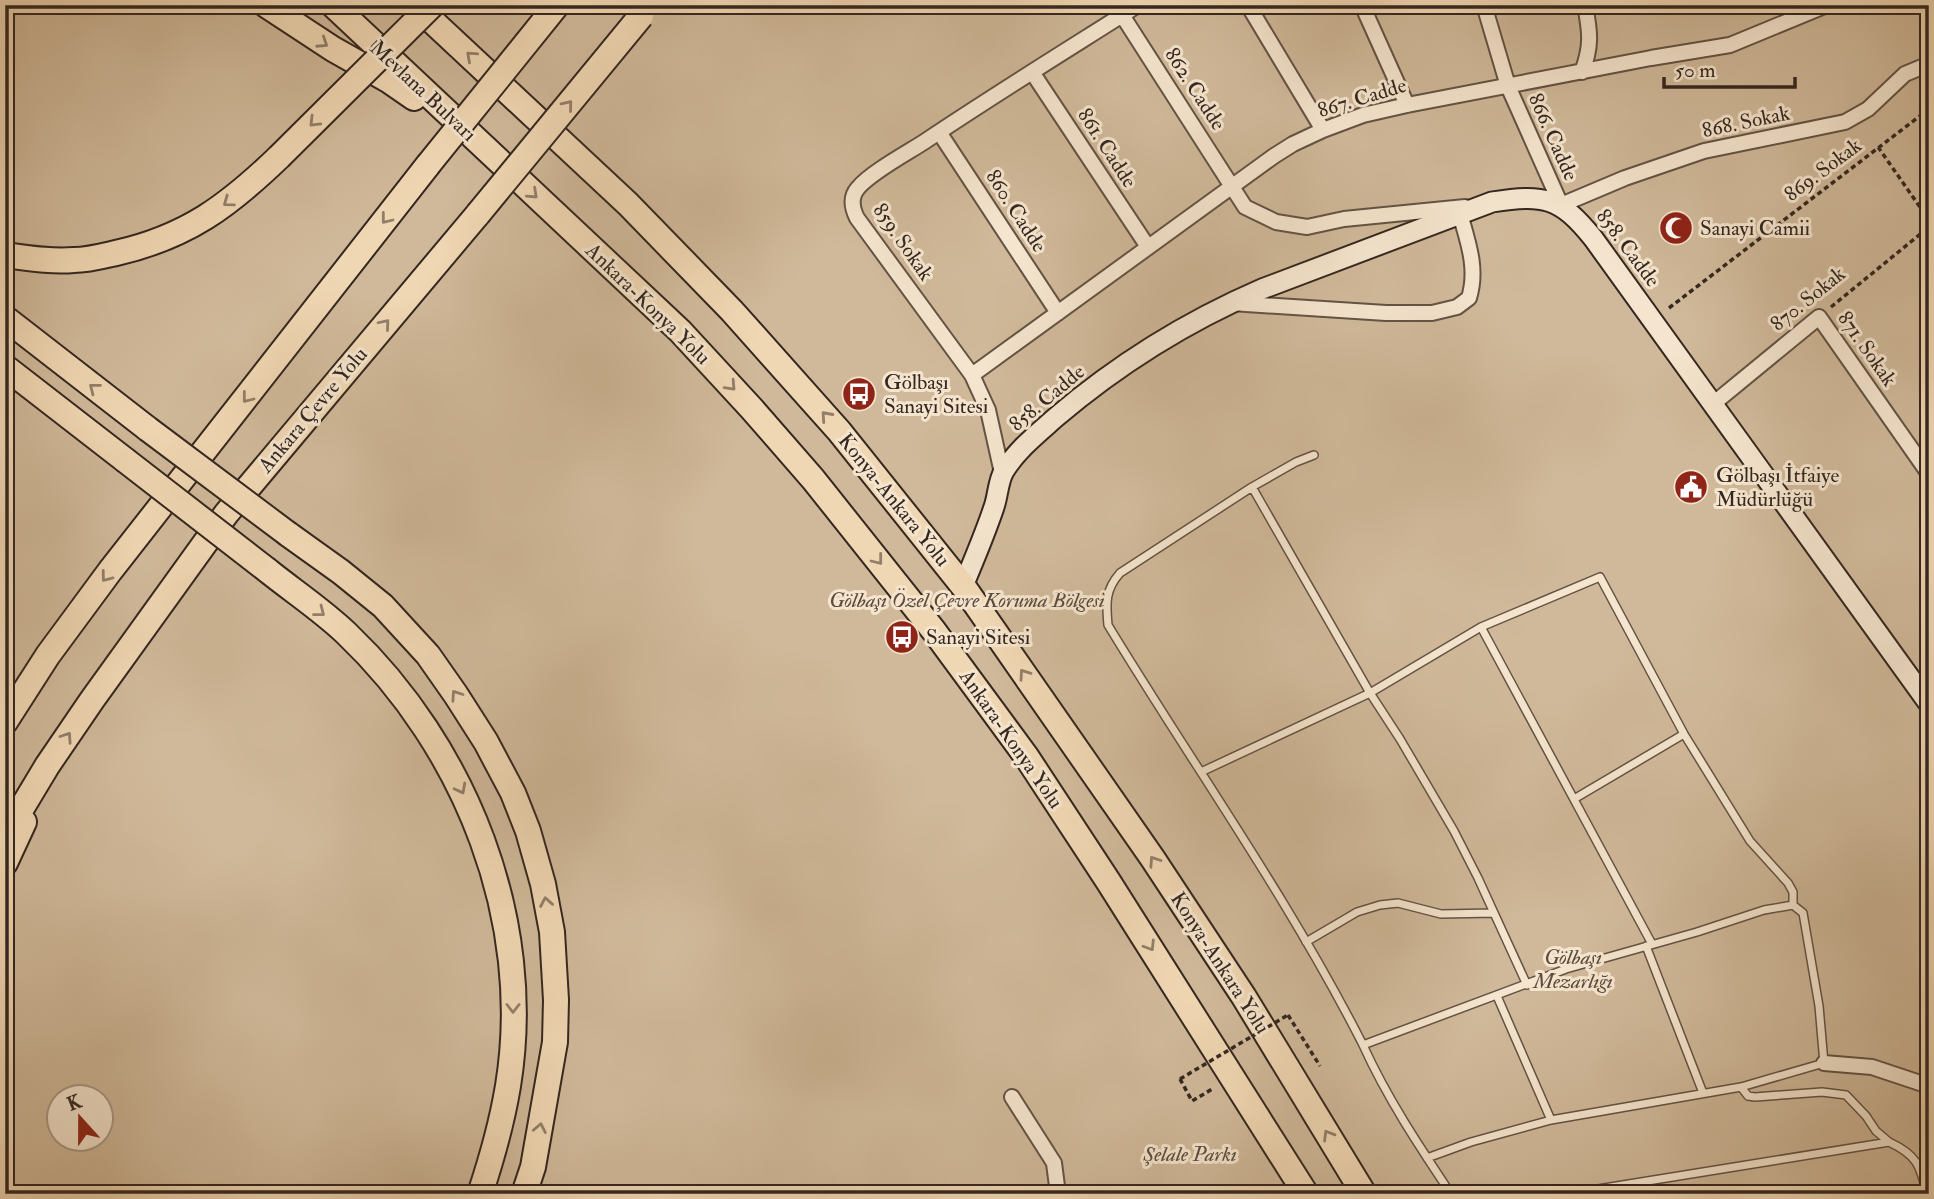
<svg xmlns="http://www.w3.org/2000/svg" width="1934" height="1199" viewBox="0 0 1934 1199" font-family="'IM FELL Double Pica',serif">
  <rect width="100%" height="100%" fill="#f0d7b3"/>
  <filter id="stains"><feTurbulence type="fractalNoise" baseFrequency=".00286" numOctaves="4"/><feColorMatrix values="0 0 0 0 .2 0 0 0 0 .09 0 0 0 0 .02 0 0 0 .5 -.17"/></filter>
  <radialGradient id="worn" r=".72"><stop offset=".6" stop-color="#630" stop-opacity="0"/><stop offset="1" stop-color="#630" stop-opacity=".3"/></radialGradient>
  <path fill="#d0b99a" stroke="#82705d" stroke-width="2" fill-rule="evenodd" d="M5,5H1929V1194H5ZM60,1098H102V1140H60Z"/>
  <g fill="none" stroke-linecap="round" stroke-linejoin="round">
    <g stroke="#635345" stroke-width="10">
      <path id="lane" d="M1314,455L1296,462L1252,487L1120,573C1105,590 1106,603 1108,625C1193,765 1289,899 1363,1045
        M1252,487L1370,693L1400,739L1454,831L1478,878L1527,985
        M1481,627L1652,944
        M1201,772L1370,693L1481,627L1600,577L1684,734L1750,841L1788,883L1793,892V905
        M1574,799L1684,734
        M1306,942L1357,912L1380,905L1398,903L1441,914L1494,913
        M1646,946L1703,1093
        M1497,996L1551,1120
        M1741,1087L1748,1096L1755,1097L1822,1092L1846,1095L1866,1116L1876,1131L1889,1142
        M1427,1158L1471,1142L1551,1120L1741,1087L1824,1063L1819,1006L1803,913L1793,905L1764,910L1697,932L1566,969L1363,1045C1387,1098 1419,1146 1451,1194
        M1567,1194L1889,1142C1917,1155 1920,1165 1927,1194"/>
    </g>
    <g stroke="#635345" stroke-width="18">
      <path id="street" d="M1248,5L1323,130
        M1362,5L1407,105
        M1484,5L1508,86L1561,205L1625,178L1704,151L1845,122L1868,109L1905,74L1929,64
        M1122,15L1245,207L1276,222L1307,227L1344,219L1465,207
        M1032,72L1148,247
        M1582,72C1592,46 1590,32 1585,5
        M939,132L1058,313
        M1231,303L1386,313H1432L1457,307L1469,298C1478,269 1468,242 1460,214
        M972,375L1274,156L1293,144L1323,130L1363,115L1407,105L1651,58L1730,45L1827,5
        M1713,404L1819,317L1929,474
        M1002,473L988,410L972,375L857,218C852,208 850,197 858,188C870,173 907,153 924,142C994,95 1067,50 1138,5
        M1824,1063L1872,1067L1929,1086
        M1012,1097L1054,1163L1058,1194"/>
    </g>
    <g stroke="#342720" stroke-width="23">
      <path id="secondary" d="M963,586C974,560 985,534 994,507C998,496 998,481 1004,471C1017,450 1037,434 1055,418C1117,365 1188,321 1262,289L1492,202C1544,194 1560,197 1593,238L1929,704"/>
    </g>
    <g stroke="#342720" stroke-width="28">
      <path id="highway" d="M266,5L333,49L388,80L414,98
        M333,5L680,331L752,409L813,479L934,631L1026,756L1108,881L1306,1194
        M415,5L628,204L732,311L839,431L963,586L1153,859L1244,997L1364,1194
        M5,255C28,258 51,262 74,260C88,260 103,256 116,253C187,237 228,206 279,157
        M5,318L148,429
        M5,367L125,460
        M288,534L341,572L383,606L428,655L456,695L486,742L513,793L528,831L543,884L552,932L556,1000L555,1042L533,1167L524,1194
        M267,570C293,591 322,610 346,633C466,747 535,920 508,1086C502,1122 492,1158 480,1194
        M5,722L48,655L110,571L428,165
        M5,836L47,766L92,700L226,514L478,214
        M5,863L24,822"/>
    </g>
    <path stroke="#342720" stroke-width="3.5" stroke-dasharray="5 3.5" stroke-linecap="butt" d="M1878,147L1929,220
      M1831,307L1929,227
      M1669,308L1929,109
      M1288,1015L1320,1066
      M1180,1079L1192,1101L1214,1088"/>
    <use href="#lane" stroke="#f5e5ce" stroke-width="7"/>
    <use href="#street" stroke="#f5e5ce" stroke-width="14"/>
    <use href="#secondary" stroke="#f5e5ce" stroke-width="19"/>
    <use href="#highway" stroke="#f0d7b3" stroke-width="24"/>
    <g stroke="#342720" stroke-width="28" stroke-linecap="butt">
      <path id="highway-bridge" d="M279,157L432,5
        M428,165L557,5
        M478,214L641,16
        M148,429L288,534
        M125,460L267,570"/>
    </g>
    <path stroke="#342720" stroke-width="3.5" stroke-dasharray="5 3.5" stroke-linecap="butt" d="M1180,1079L1288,1015"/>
    <use href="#highway-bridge" stroke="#f0d7b3" stroke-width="24"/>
  </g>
  <defs><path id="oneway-chevron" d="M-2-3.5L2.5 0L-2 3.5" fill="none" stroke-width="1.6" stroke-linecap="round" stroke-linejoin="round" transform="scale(1.75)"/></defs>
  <g stroke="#927f6a">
    <use href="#oneway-chevron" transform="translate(323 43) rotate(33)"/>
    <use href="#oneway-chevron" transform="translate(471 56) rotate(-138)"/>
    <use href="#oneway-chevron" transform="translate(568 105) rotate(-51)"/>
    <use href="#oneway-chevron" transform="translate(314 122) rotate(135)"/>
    <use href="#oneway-chevron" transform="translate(533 194) rotate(43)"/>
    <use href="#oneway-chevron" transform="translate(228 202) rotate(144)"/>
    <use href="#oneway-chevron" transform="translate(386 219) rotate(128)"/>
    <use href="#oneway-chevron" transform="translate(385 324) rotate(-50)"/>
    <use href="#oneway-chevron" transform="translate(731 386) rotate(47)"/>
    <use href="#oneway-chevron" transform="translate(94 388) rotate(-142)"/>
    <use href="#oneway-chevron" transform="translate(247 398) rotate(128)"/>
    <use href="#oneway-chevron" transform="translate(826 416) rotate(-132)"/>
    <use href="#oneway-chevron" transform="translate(878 560) rotate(52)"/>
    <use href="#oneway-chevron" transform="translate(106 577) rotate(127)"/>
    <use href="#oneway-chevron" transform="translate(320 612) rotate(38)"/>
    <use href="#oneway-chevron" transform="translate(1024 674) rotate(-125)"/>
    <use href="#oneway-chevron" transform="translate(456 695) rotate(-124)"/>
    <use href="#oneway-chevron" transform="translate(67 737) rotate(-56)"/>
    <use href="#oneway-chevron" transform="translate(461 789) rotate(62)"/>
    <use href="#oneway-chevron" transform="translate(1154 861) rotate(-124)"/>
    <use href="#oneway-chevron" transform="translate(546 902) rotate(-100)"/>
    <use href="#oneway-chevron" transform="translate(1150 946) rotate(58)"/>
    <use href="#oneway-chevron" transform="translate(513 1008) rotate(90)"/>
    <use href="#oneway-chevron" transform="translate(540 1128) rotate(-79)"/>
    <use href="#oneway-chevron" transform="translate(1328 1135) rotate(-121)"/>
  </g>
  <defs>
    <g id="mosque-disc" transform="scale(1.75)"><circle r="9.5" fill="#8f2418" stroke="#f5e5ce"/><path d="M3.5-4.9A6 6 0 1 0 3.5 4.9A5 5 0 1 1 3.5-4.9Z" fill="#fff"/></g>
    <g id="bus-disc" transform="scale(1.75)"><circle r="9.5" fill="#8f2418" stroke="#f5e5ce"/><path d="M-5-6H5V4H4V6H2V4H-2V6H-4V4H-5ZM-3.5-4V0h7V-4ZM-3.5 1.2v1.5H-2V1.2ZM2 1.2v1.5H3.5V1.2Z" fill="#fff"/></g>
    <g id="civic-disc" transform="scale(1.75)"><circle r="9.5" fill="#8f2418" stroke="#f5e5ce"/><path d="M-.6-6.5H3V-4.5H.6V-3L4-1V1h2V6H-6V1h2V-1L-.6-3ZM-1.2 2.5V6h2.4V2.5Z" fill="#fff"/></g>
  </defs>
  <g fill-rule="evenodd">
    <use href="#mosque-disc" x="1676" y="228"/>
    <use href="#bus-disc" x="859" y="394"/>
    <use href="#civic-disc" x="1691" y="487"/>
    <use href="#bus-disc" x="902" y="637"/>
  </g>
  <g text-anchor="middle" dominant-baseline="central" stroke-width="6" stroke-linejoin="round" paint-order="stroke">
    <g font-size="21" fill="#342720" stroke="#f5e5ce">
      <text transform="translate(1195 89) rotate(57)">862. Cadde</text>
      <text transform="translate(423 91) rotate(43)">Mevlana Bulvarı</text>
      <text transform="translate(1362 98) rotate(-17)">867. Cadde</text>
      <text transform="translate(1746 122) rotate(-12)">868. Sokak</text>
      <text transform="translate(1553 137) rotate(66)">866. Cadde</text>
      <text transform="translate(1107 148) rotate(57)">861. Cadde</text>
      <text transform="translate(1823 170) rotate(-37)">869. Sokak</text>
      <text transform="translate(1016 211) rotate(57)">860. Cadde</text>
      <text transform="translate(903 242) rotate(55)">859. Sokak</text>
      <text transform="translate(1628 248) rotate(53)">858. Cadde</text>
      <text transform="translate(1808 299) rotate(-39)">870. Sokak</text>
      <text transform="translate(648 304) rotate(44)">Ankara-Konya Yolu</text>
      <text transform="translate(1867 349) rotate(55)">871. Sokak</text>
      <text transform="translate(1047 398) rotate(-40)">858. Cadde</text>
      <text transform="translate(313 410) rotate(-50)">Ankara Çevre Yolu</text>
      <text transform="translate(894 500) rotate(51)">Konya-Ankara Yolu</text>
      <text transform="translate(1011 739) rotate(55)">Ankara-Konya Yolu</text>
      <text transform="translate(1220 963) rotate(57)">Konya-Ankara Yolu</text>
    </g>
    <g font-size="21" fill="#342720" stroke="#f5e5ce" text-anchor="start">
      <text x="1700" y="228">Sanayi Camii</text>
      <text x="884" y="382">Gölbaşı<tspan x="884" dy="24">Sanayi Sitesi</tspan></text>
      <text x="1716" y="475">Gölbaşı İtfaiye<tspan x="1716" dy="24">Müdürlüğü</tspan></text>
      <text x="926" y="637">Sanayi Sitesi</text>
    </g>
    <g font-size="21" font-style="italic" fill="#5b4c3e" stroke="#f5e5ce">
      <text x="967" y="600">Gölbaşı Özel Çevre Koruma Bölgesi</text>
      <text x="1573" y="957">Gölbaşı<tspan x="1573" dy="24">Mezarlığı</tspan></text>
      <text x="1190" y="1154">Şelale Parkı</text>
    </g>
  </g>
  <rect width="1934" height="1199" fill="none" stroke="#f0d7b3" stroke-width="28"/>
  <rect x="7" y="7" width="1920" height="1185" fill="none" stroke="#342720" stroke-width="3.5"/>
  <rect x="14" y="14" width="1906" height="1171" fill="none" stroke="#342720" stroke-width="2"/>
  <g transform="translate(80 1118) rotate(339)"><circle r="33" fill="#f5e5ce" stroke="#a89988" stroke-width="2"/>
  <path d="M0-5L12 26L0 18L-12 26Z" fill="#8f2418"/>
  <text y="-10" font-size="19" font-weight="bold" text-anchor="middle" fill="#342720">K</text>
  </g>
  <path d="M1664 77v10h131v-10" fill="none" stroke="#342720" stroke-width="3.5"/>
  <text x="1675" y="77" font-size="21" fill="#342720" stroke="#f5e5ce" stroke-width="5" paint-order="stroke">50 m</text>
  <rect width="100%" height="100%" filter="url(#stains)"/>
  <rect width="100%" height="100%" fill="url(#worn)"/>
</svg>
